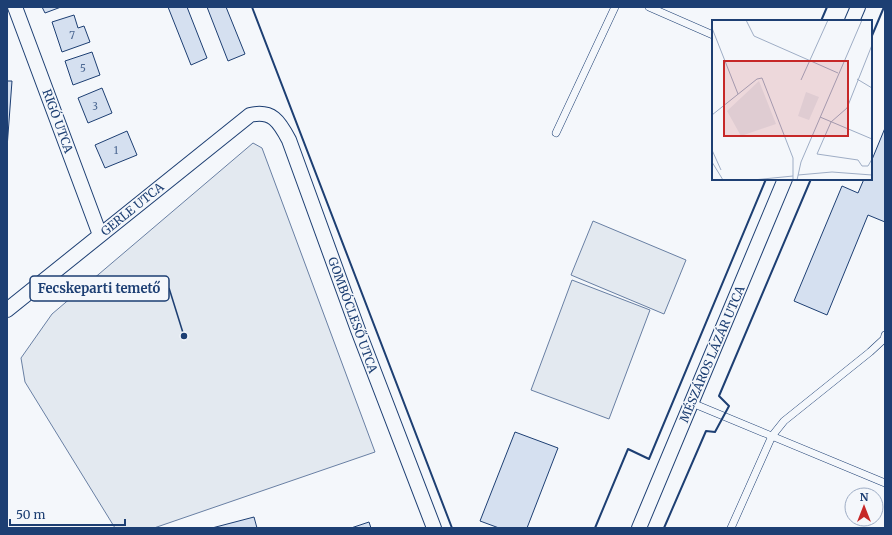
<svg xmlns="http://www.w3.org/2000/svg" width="892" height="535" viewBox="0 0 892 535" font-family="Merriweather,serif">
  <rect width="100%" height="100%" fill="#f4f7fb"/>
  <path fill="#e3e9f0" stroke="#687fa3" d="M253,143L262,148L375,452L154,528H115L25,382L21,358L52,314Z
    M593,221L686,260L664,314L571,275Z
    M572,280L650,310L609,419L531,390Z"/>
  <path fill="#d5e0f0" stroke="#1d3f73" d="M42,7H61L45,13Z
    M168,7H187L207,58L191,65Z
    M207,7H226L245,54L228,61Z
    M74,15L78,28L84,26L90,42L62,52L52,22Z
    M92,52L100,75L73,85L65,61Z
    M7,81H12L7,148Z
    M102,88L112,113L88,123L78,98Z
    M885,128V222L868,215L827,315L794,301L842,186L858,193L864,179H871V162Z
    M127,131L137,155L105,168L95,145Z
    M515,432L558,448L527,528H499L480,521Z
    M254,517L257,528H212Z
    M369,522L371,528H351Z"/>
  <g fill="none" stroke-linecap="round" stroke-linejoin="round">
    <g stroke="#1d3f73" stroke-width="8">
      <path id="lane" d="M649,7L713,35
        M556,133L615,7
        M692,403L885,483
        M731,528L772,436L784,421L870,352L884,339L885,335"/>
    </g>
    <g stroke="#1d3f73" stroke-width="16">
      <path id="street" d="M15,7L100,235
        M852,21L858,7
        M7,310L250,115C272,110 279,121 289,140L358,330L434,528
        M639,528L785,179"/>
    </g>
    <use href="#lane" stroke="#f4f7fb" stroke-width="7"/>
    <use href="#street" stroke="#f4f7fb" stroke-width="14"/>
    <path stroke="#1d3f73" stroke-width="2" d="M252,7L452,528
      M821,21L827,7
      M871,38L884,7
      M595,528L628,449L649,459L766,179
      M664,528L706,431L715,432L729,406L719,396L811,179"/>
  </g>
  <g text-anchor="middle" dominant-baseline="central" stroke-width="3" stroke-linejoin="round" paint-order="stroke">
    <g font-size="10" fill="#4b6792">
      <text x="72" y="35">7</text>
      <text x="83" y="68">5</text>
      <text x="95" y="106">3</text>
      <text x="116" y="150">1</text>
    </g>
    <g font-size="12" fill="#1d3f73" stroke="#f4f7fb">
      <text transform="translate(58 121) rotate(70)">RIGÓ UTCA</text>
      <text transform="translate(132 209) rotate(-39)">GERLE UTCA</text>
      <text transform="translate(353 315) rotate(70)">GOMBÓCLESŐ UTCA</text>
      <text transform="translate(712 354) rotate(-67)">MÉSZÁROS LÁZÁR UTCA</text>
    </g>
  </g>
  <g transform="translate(712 20)">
    <rect width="160" height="160" fill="#f4f7fb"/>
    <path d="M47,61L64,104L29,116L15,91ZM94,72L107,77L97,100L86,96Z" fill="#e3e9f0"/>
    <path fill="none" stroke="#9eadc5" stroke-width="1" d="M34,0L42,16L126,53M0,8L26,74M160,25L135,88L119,102L105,134L146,140L150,146H156L160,139M145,59L160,68M89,60L116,0M0,95L45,59L50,58L81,138V160M108,97L160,119M0,130L9,150M0,142L11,160M86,155L120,152L160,155M41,160L81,156M85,160L89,142L150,0"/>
    <path fill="#c62828" fill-opacity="0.15" stroke="#c62828" stroke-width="2" d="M12,41H136V116H12Z"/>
    <rect width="160" height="160" fill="none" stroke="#1d3f73" stroke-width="2"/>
  </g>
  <path fill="none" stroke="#1d3f73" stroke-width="1.5" d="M184 336L169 288"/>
  <circle fill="#1d3f73" stroke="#f4f7fb" stroke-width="1.5" cx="184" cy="336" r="4"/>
  <rect fill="#f4f7fb" stroke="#1d3f73" stroke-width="1.5" x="30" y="276" width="139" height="25" rx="4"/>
  <g font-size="13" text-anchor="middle" font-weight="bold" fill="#1d3f73">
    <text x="99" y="293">Fecskeparti temető</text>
  </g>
  <rect width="892" height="535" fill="none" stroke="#1d3f73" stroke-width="16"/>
  <g transform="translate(864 507)"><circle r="19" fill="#f4f7fb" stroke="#9eadc5"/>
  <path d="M0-3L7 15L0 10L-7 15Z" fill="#c62828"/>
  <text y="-6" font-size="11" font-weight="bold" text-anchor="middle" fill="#1d3f73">N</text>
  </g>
  <path d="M10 519v6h115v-6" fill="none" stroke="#1d3f73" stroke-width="2"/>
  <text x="16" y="519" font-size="12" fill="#1d3f73" stroke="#f4f7fb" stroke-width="3" paint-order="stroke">50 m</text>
</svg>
